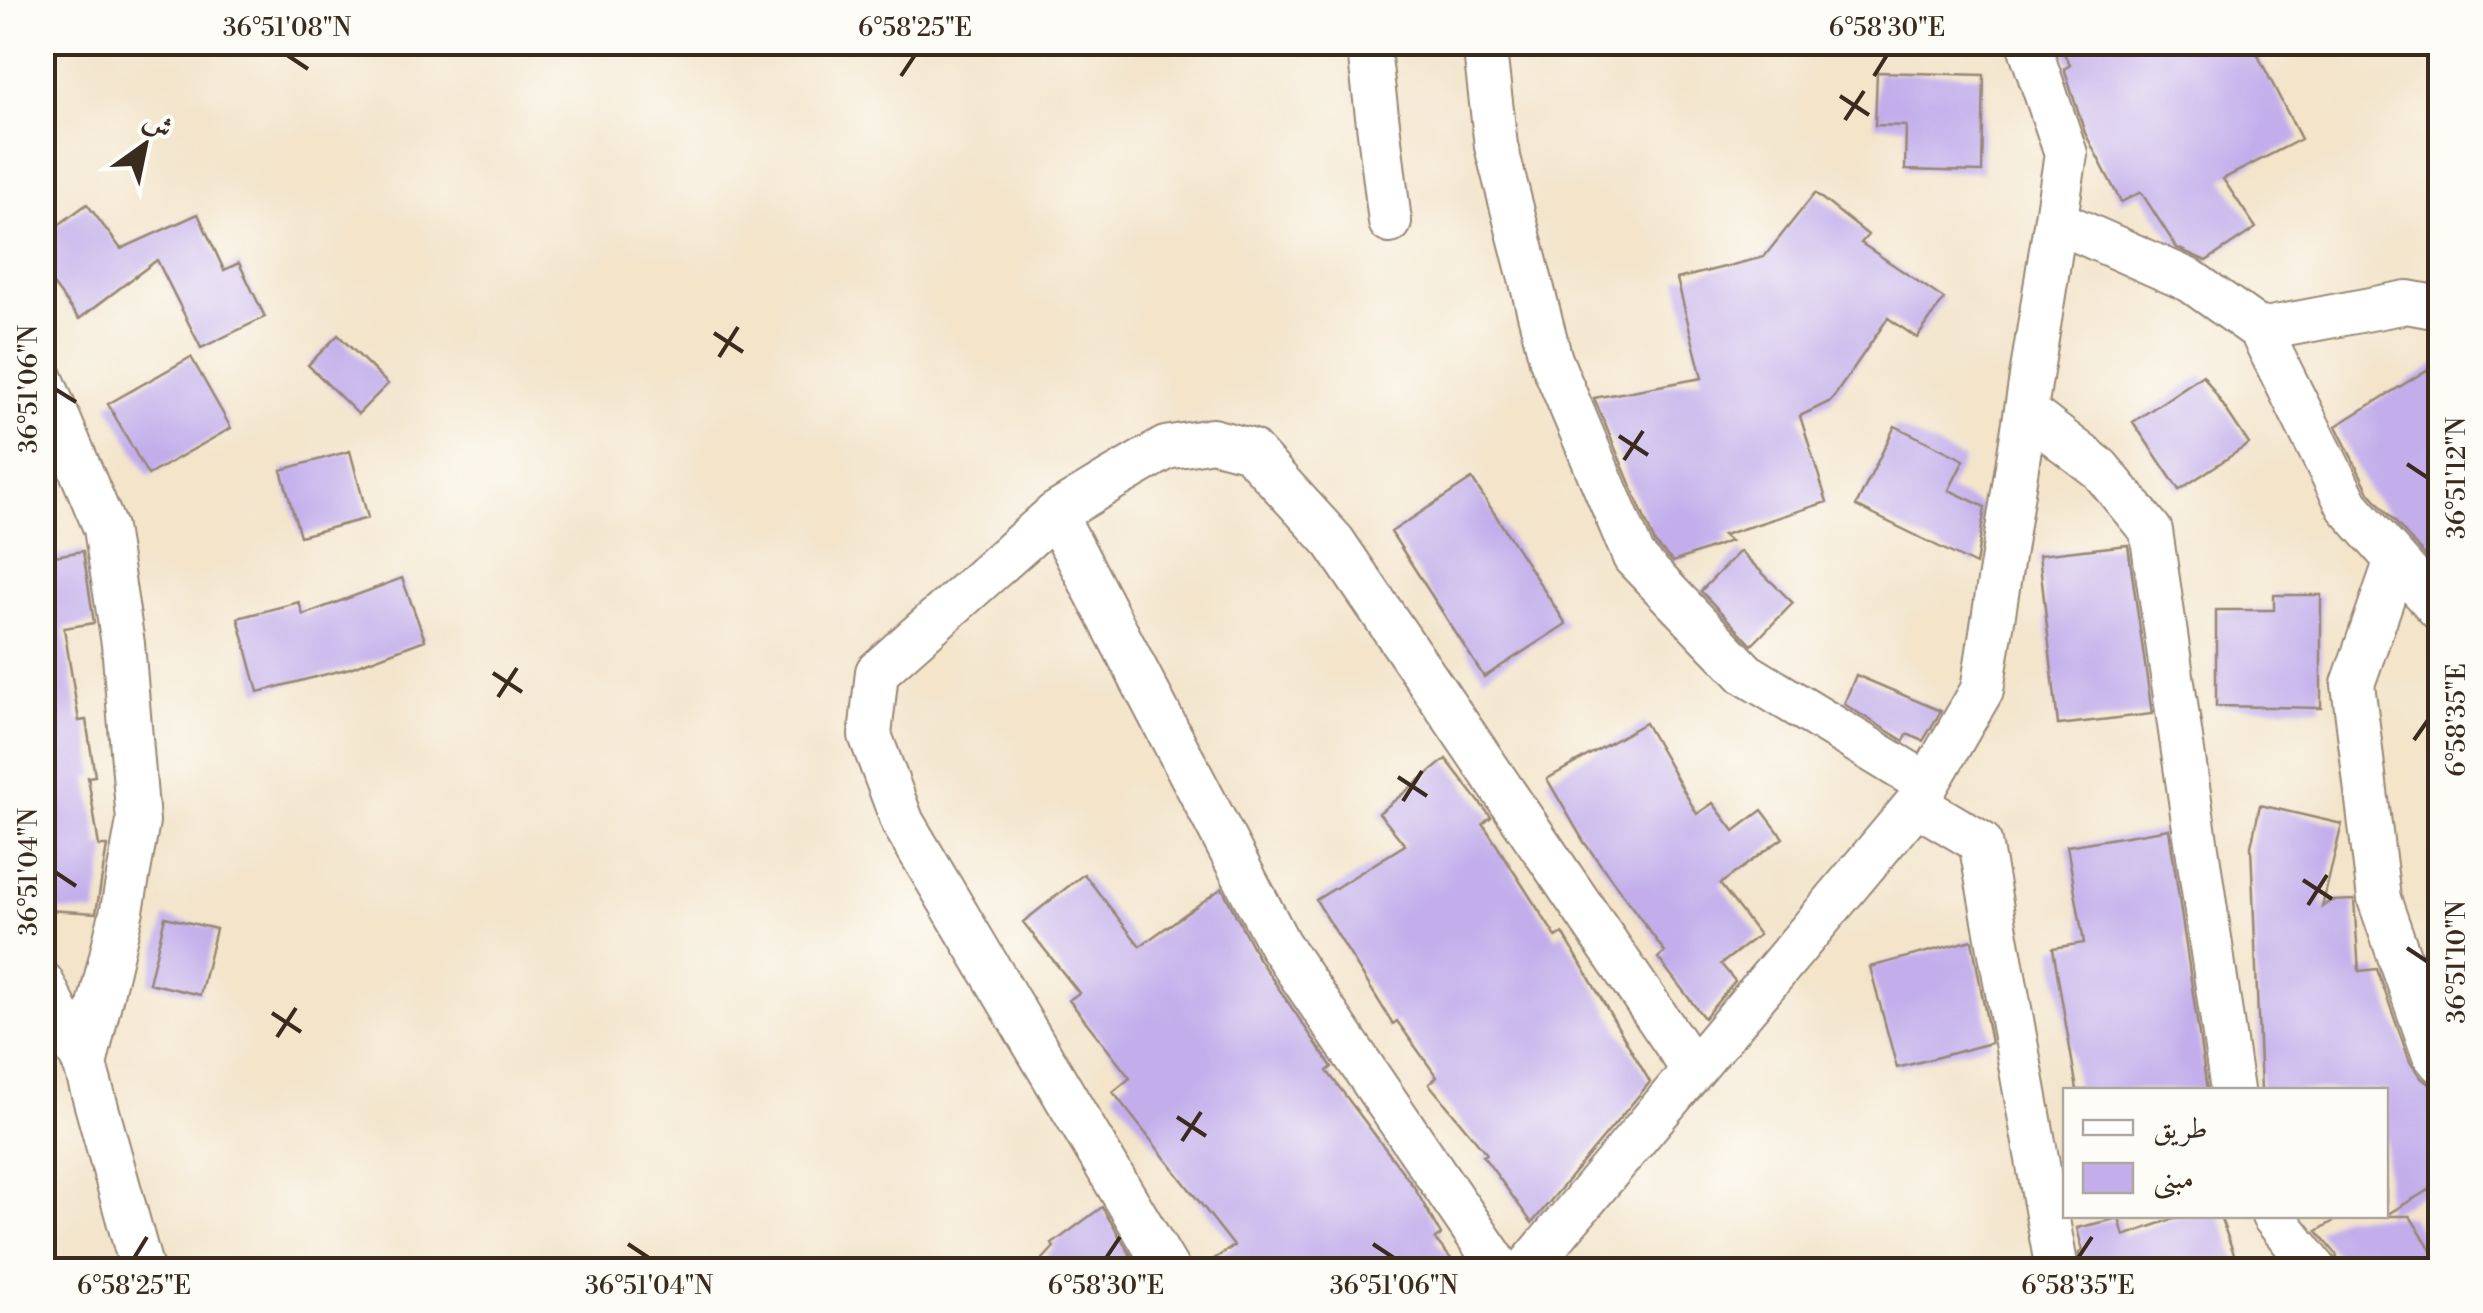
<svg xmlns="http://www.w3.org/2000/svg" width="2483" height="1313" viewBox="0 0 2483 1313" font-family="'Libre Bodoni',Amiri,serif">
  <rect width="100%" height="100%" fill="#fdfcf7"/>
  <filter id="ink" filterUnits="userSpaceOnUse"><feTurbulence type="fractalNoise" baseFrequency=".01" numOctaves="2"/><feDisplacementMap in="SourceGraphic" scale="20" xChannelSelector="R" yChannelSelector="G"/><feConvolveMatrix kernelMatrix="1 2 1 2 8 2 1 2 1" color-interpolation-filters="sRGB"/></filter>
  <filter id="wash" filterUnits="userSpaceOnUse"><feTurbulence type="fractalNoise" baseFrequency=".0048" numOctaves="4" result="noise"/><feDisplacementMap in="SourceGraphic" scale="40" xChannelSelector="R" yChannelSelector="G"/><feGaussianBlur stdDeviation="2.25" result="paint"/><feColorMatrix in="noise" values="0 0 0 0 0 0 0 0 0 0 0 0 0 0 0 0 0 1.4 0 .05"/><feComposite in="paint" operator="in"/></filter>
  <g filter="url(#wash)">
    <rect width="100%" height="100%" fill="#f3e4ca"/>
    <g id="blocks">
      <path fill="#c3aeeb" d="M2058,42H2251L2301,139L2223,179L2256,228L2206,261L2177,248L2141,192L2121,202L2085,133L2064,69L2070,65Z
        M1877,72L1984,75L1982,172L1905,170L1906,126L1875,125Z
        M1815,193L1868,235L1861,243L1944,299L1917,338L1888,318L1831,401L1800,416L1827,502L1723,535L1730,541L1673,562L1655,543L1594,398L1702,378L1677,279L1764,257Z
        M87,204L121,249L198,214L224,270L239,263L265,317L201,348L157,260L79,319L42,270V237Z
        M338,335L388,384L358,414L308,365Z
        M191,357L231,428L148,475L108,404Z
        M2440,362V573L2369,492L2336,426Z
        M2203,375L2249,444L2179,490L2133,422Z
        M1895,426L1964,460L1949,490L1985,507L1976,565L1856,506Z
        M350,451L368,518L300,536L281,470Z
        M1472,479L1566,624L1484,677L1391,532Z
        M2128,545L2152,714L2058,725L2039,555Z
        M83,551L94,623L64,628L79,721L86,720L95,776L88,777L99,846H107L96,913L47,910L51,830L42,832V619L53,618L43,558Z
        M1740,551L1793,603L1752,645L1701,591Z
        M402,578L425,640L350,668L258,692L238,618L299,602L303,615Z
        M2274,595H2321V708L2216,706V610H2274Z
        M1856,675L1941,711L1923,741L1907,734L1904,741L1844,704Z
        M1645,723L1697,814L1713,803L1734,831L1762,810L1783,838L1720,884L1759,935L1721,964L1735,981L1704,1018L1658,958L1665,952L1584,842L1547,779Z
        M1446,759L1491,817L1483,824L1556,937L1563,933L1650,1082L1532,1223L1483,1156L1487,1154L1429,1084L1437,1077L1397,1021L1393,1024L1316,900L1405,845L1379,813Z
        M2260,805L2342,824L2322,907L2330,901L2354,900L2359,971L2377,969L2410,1062L2421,1078L2430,1085L2440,1087V1183L2386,1215V1090H2261L2251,846Z
        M2169,829L2207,1090H2077L2053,948L2084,943L2067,846Z
        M1084,874L1140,946L1222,888L1258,958L1332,1067L1327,1071L1414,1187L1441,1235L1435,1239L1460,1270H1197L1234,1246L1113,1092L1130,1078L1069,1000L1079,993L1023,922Z
        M165,917L216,929L200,995L149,983Z
        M1972,940L1991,1043L1897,1068L1870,967Z
        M1102,1207L1133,1259L1118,1270H1033L1054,1247L1052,1244Z
        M2181,1216H2220L2240,1270H2081L2079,1253L2083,1251L2077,1228L2119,1218L2124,1236Z
        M2342,1216H2410L2440,1265V1270H2340L2336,1254L2317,1231Z"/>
    </g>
  </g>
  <g filter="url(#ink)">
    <use href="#blocks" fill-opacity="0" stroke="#978774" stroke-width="2.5"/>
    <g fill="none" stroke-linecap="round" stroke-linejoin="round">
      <g stroke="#978774" stroke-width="46">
        <path id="minor" d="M1368,42L1390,222
          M1484,42L1496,146L1551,360L1634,557L1746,674L1927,784
          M2056,221L2191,281L2260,330L2407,302L2440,308
          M2260,330L2348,506L2440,610
          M42,379L105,528L123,644L138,821L122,910L85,1065
          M2026,412L2100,469L2151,531L2232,1090
          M1055,514L1279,944L1501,1270
          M2396,560L2353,684L2379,899L2433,1053L2440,1062
          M1916,804L1980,842L2057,1270
          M42,982L85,1065L142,1270
          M2273,1216L2316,1270
          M1168,1270L903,823L870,735L877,672L1055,514L1111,480L1166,448L1212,440L1250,450L1334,542L1693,1070
          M1526,1270L1916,804L1982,690L2066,154L2028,42"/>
      </g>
      <use href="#minor" stroke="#fff" stroke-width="42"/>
    </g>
  </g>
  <path fill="none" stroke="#3b2a1e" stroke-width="4" d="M287,55L308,69M901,76L915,55M1874,76L1887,55M1840,96L1869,115M1845,120L1864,91M714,333L743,352M719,357L738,327M55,389L76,402M1619,436L1648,455M1624,460L1643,431M2407,464L2428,478M493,673L522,692M498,697L517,668M2414,740L2428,720M1398,777L1427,796M1403,801L1422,771M55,872L76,886M2303,880L2332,899M2308,905L2327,875M2407,948L2428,962M272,1013L301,1032M277,1037L296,1008M1177,1117L1206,1136M1182,1141L1201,1112M628,1244L649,1258M1373,1244L1394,1258M134,1258L147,1237M1106,1258L1120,1237M2078,1258L2092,1237"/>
  <rect width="2483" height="1313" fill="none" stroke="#fdfcf7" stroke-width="110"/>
  <rect x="2063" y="1088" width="325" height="130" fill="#fdfcf7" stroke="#afa8a0" stroke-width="2.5"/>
  <rect x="2083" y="1120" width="50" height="15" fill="#ffffff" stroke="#afa8a0" stroke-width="2.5"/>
  <text x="2153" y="1138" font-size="30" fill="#3b2a1e">طريق</text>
  <rect x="2083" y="1163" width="50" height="30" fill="#c3aeeb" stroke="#afa8a0" stroke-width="2.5"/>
  <text x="2153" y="1188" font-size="30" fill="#3b2a1e">مبنى</text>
  <g transform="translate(145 145) rotate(33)" stroke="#fdfcf7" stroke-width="8" paint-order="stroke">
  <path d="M0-8L18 38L0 25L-18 38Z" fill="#3b2a1e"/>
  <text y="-15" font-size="28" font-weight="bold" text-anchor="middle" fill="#3b2a1e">ش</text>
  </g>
  <rect x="55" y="55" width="2373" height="1203" fill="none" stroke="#3b2a1e" stroke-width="4"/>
  <g font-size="25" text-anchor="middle" fill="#3b2a1e">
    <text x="287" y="36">36°51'08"N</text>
    <text x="915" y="36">6°58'25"E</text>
    <text x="1887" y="36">6°58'30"E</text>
    <text transform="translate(28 389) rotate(-90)" y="9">36°51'06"N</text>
    <text transform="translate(2456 478) rotate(-90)" y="9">36°51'12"N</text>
    <text transform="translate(2456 720) rotate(-90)" y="9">6°58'35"E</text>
    <text transform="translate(28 872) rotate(-90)" y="9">36°51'04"N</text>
    <text transform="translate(2456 962) rotate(-90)" y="9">36°51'10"N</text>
    <text x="134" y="1294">6°58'25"E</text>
    <text x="649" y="1294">36°51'04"N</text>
    <text x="1106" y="1294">6°58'30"E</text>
    <text x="1394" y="1294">36°51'06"N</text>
    <text x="2078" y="1294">6°58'35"E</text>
  </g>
</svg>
